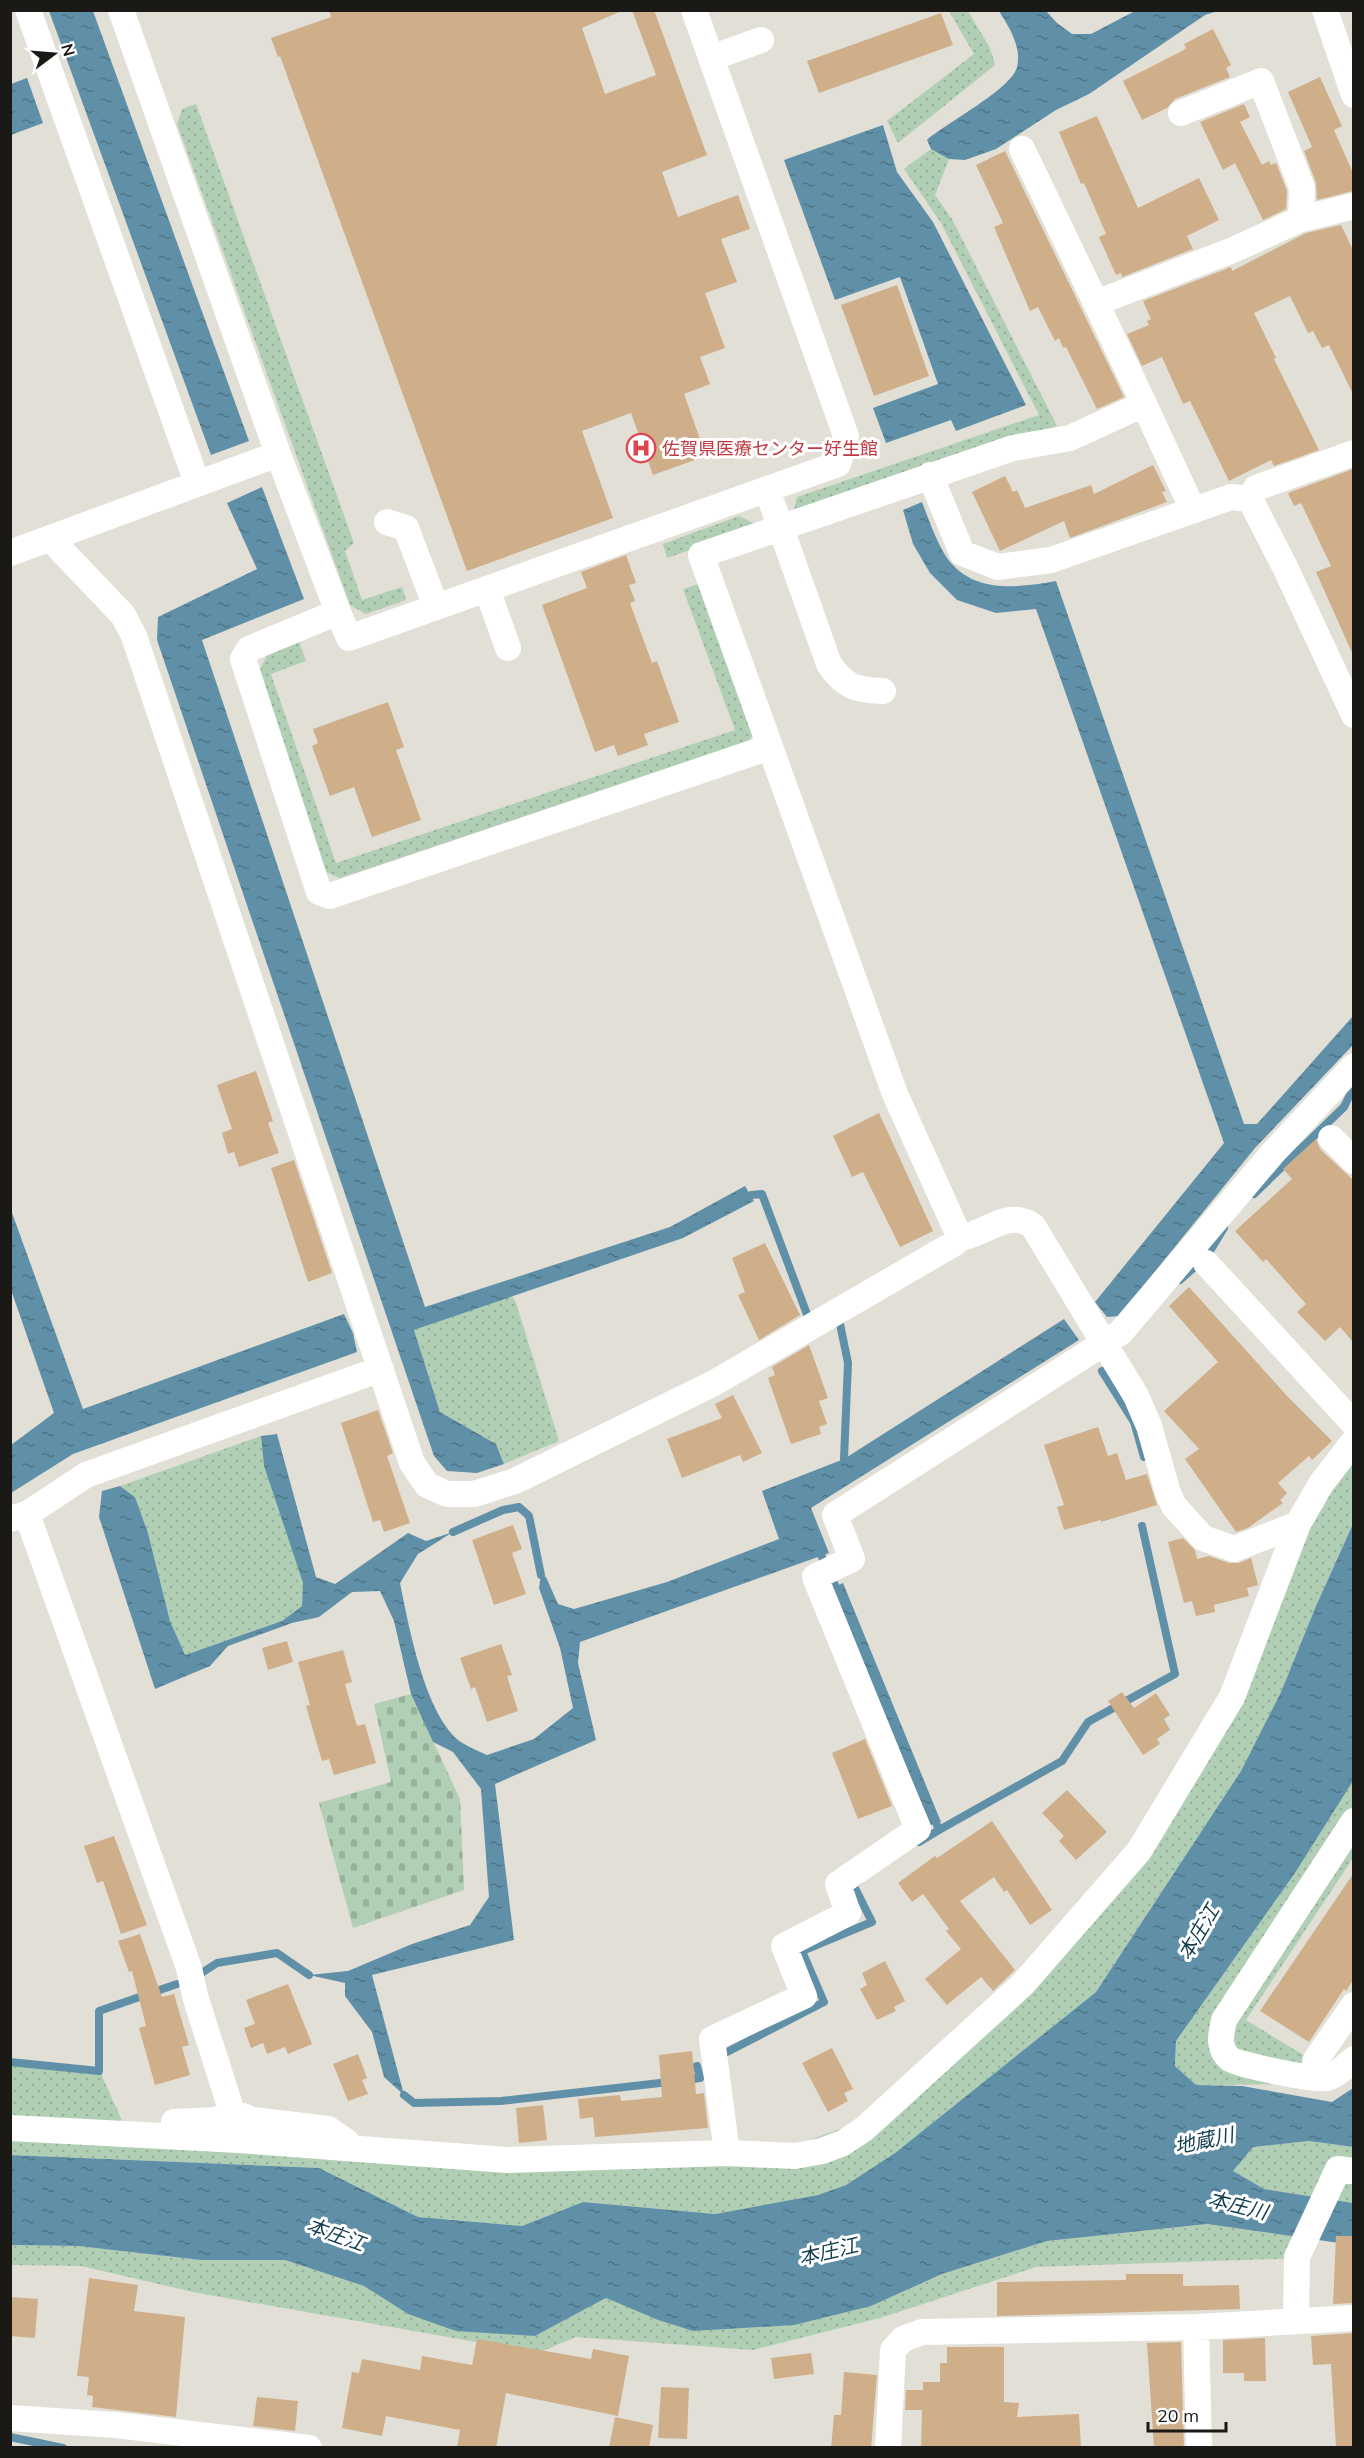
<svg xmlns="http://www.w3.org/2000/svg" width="1364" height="2458" font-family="Mulish,'Noto Sans JP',sans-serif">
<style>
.grass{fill:url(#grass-dots)}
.cemetery{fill:url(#cemetery-stones)}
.water{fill:url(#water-ripples)}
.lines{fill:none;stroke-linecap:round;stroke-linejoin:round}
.stream{stroke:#6090a7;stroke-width:8}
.building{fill:#cfaf8a}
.minor{stroke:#fff;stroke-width:26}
.labels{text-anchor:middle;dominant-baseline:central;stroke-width:6;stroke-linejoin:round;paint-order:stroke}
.health-label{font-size:18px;fill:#be3a42;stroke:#fff;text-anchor:start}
.water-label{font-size:20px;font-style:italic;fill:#133e4f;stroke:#fff}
</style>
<defs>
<pattern id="grass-dots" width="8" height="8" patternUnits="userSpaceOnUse" patternTransform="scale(1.5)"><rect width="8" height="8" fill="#b1cfb4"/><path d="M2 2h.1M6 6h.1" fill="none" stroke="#98b19a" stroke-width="1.8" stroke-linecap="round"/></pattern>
<pattern id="cemetery-stones" width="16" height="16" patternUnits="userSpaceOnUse" patternTransform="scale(1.5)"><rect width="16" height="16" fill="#b1cfb4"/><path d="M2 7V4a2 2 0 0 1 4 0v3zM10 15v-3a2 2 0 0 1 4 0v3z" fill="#98b19a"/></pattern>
<pattern id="water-ripples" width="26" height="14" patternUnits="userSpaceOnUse" patternTransform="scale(1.5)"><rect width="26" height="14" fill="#6090a7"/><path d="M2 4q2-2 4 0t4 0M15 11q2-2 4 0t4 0" fill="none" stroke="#4e7587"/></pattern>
</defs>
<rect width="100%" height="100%" fill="#e2dfd7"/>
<path class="grass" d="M949 11H968L990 48 995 65 898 143 887 121 974 54Z
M196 104 354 543 345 551 362 600 402 587 406 600 366 614 350 605 177 124 182 109Z
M931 149 949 159 935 195 952 219 1057 426 793 514 797 497 1039 415 941 223 904 169Z
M739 516 759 526 667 558 663 544Z
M699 584 754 732 749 742 340 878 323 871 257 676 267 655 299 642 306 661 271 674 336 863 735 730 683 589Z
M512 1296 516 1303 559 1441 504 1464 496 1444 440 1412 414 1330Z
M1353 1432V1524L1316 1606 1281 1692 1241 1771 1096 1992 895 2153 846 2185 818 2195 715 2214 583 2202 522 2226 418 2217 319 2168 11 2155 10 2064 101 2074 124 2125 511 2149 792 2147 855 2123 1023 1974 1129 1855 1230 1690Z
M261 1436 264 1466 303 1583 302 1606 282 1621 184 1655 170 1621 148 1533 135 1497 120 1486Z
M1353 1781V1858L1246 2020 1323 2067 1314 2084 1195 2085 1175 2066 1176 2041 1295 1873Z
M1309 2141 1353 2147V2203L1264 2189 1232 2172 1253 2147Z
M1207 2224 1318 2240 1304 2258 1036 2267 880 2318 753 2350 576 2337 538 2353 193 2292 81 2266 11 2265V2245L78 2246 201 2260H285L364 2286 408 2314 535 2336 606 2298 658 2320 693 2331 722 2329 871 2306 942 2274 1047 2241Z"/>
<path class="cemetery" d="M411 1694 460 1799 464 1890 353 1928 319 1803 391 1782 374 1704Z"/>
<path class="water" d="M49 11H93L249 441 211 455Z
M999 11H1046L1057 23 1072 34H1091L1135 11H1218L1205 15 1089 94 1056 110 996 149 965 160 949 159 931 149 927 140C946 123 1012 89 1017 67 1022 47 1009 27 999 11Z
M27 78 43 123 11 135V84Z
M883 125 897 172 933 222 1026 405 956 431 951 420 886 443 873 408 938 384 900 277 835 300 784 160Z
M262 487 304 599 202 640 425 1307 670 1227 745 1186 754 1201 683 1238 414 1330 440 1412 496 1444 504 1464 477 1473 447 1471 434 1456 157 640 158 617 257 569 227 503Z
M922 502C929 520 939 550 952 564 979 594 1021 587 1056 581L1244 1124H1257L1353 1016V1045L1255 1148 1119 1316 1107 1317 1095 1302 1224 1143 1036 609 996 613 957 600 930 573 913 544 903 510Z
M11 1210 83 1409 344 1314 353 1333 357 1352 73 1454 11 1493V1445L54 1413 11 1290Z
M1064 1319 1079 1340 811 1508 829 1553 580 1642 578 1663 596 1740 495 1784 514 1940 372 1975 404 2095 384 2077 372 2032 345 1996V1983L309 1975 348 1971 412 1944 470 1925 489 1897 481 1789 453 1752 433 1742 411 1694 394 1621 380 1591 352 1592 319 1617 292 1623 228 1646 210 1666 155 1689 99 1517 102 1491 120 1486 135 1497 148 1533 170 1621 185 1655 282 1621 302 1606 303 1583 264 1466 261 1436 277 1434 316 1577 335 1584 408 1533 426 1541 453 1532 418 1554 400 1583C409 1627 424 1710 458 1740 466 1746 478 1751 487 1755L534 1739 573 1708 560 1648 539 1588 541 1575 546 1577 558 1604 574 1609 667 1582 779 1539 762 1491 844 1459Z
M1353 1524V1781L1295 1873 1176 2041 1175 2066 1196 2085 1242 2086 1332 2102 1353 2088V2147L1309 2141 1253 2147 1233 2171 1264 2189 1353 2203V2245L1207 2224 1047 2241 942 2274 871 2306 794 2325 693 2331 658 2320 606 2298 535 2336 456 2331 408 2314 364 2286 285 2260H201L78 2246 11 2245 10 2155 319 2168 418 2217 522 2226 583 2202 715 2214 818 2195 846 2185 895 2153 1096 1992 1241 1771 1281 1692 1316 1606Z
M843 1583 941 1822 931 1825 830 1589Z"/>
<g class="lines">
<path class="stream" d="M1254 1194 1344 1107 1354 1086
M743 1199 751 1195 762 1194 808 1317
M1180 1280 1207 1256 1224 1228
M840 1324 848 1363 844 1459
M1102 1371 1134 1422 1144 1457
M453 1532 503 1510 519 1507 529 1516 541 1575
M821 1555 839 1594
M939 1830 1062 1761 1088 1722 1175 1674 1142 1526
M919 1842 939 1830 933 1815
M200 1974 217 1963 277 1953 309 1975
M727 2052 824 2002 802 1951 872 1922 853 1884 859 1881
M10 2062 99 2071V2011L177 1984
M687 2080 700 2078 697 2066
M404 2095 414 2103 501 2101 669 2082
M10 2437 63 2448"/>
</g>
<path class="building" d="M329 10H624L582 28 605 94 656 75 632 10H654L707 155 662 172 678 217 738 195 750 229 721 239 737 282 705 293 725 348 700 357 710 384 684 394 706 456 653 475 631 413 582 431 613 518 467 571 280 56 278 57 271 38 331 17Z
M941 13 953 45 819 93 807 61Z
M1213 29 1231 65 1226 68 1230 77 1175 99 1167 108 1142 120 1123 81 1182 51 1186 48 1184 44Z
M1320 77 1342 126 1334 130 1353 173V191L1317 200 1316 183 1304 151 1312 147 1288 92Z
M1244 104 1250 117 1240 122 1262 165 1269 161 1271 165 1276 163 1287 191 1286 209 1263 220 1235 163 1223 170 1200 122Z
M1097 116 1138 208 1199 178 1219 220 1187 236 1193 249 1122 277 1121 273 1116 275 1099 237 1106 234 1084 183 1081 184 1059 132Z
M1005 151 1124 397 1097 409 1066 347 1063 348 1059 338 1055 341 1038 307 1030 311 994 227 1003 223 976 165Z
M1341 225 1353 250V394L1329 345 1322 348 1313 331 1308 333 1290 296 1254 313 1276 358 1274 359 1319 450 1274 466 1271 460 1229 481 1190 401 1183 404 1162 357 1142 366 1127 334 1149 325 1147 321 1151 319 1143 301 1231 267 1232 271 1306 233Z
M897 285 929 376 874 396 841 305Z
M1153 465 1166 491 1162 492 1167 502 1070 538 1064 521 1000 551 972 492 1005 476 1013 492 1017 490 1025 508 1091 485 1094 494Z
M1353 469V655L1316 572 1331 566 1301 503 1294 506 1288 493Z
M626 555 636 583 629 585 635 601 630 603 652 663 657 661 679 722 644 734 648 745 618 756 614 745 595 752 542 605 587 588 581 572Z
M388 702 404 747 396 750 421 820 372 837 354 787 330 796 312 746 318 743 313 729Z
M256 1071 273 1121 268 1123 279 1153 239 1167 234 1152 228 1154 222 1133 232 1129 217 1085Z
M879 1113 933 1231 900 1247 863 1172 852 1177 833 1136Z
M1316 1139 1320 1149 1353 1180V1342L1340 1327 1325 1341 1297 1312 1306 1304 1266 1259 1263 1262 1235 1231 1292 1179 1283 1169Z
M294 1160 332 1273 308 1282 271 1168Z
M765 1243 800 1315 759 1340 738 1295 745 1292 732 1258Z
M1189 1287 1287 1396 1332 1441 1312 1460 1309 1456 1278 1483 1287 1493 1280 1500 1283 1503 1248 1528 1236 1532 1185 1459 1199 1449 1164 1411 1218 1362 1169 1306Z
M809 1345 828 1398 819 1401 827 1424 819 1427 821 1434 791 1444 768 1378 775 1375 772 1367Z
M733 1395 762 1453 743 1462 740 1455 682 1478 667 1439 722 1418 715 1404Z
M378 1410 393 1453 387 1456 410 1523 384 1532 380 1520 373 1522 341 1423Z
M1098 1427 1108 1456 1117 1453 1126 1480 1147 1474 1157 1505 1101 1522V1520L1064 1530 1057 1507 1064 1505 1044 1445Z
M513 1525 522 1549 512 1553 526 1594 494 1605 472 1540Z
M1183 1538 1195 1550 1197 1559 1209 1556 1229 1563H1239L1251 1558 1258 1585 1247 1588 1249 1596 1214 1605 1215 1612 1196 1616 1192 1601 1184 1603 1168 1542Z
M287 1641 293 1662 268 1670 262 1648Z
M501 1644 512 1675 507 1676 518 1711 487 1722 475 1687 471 1689 460 1658Z
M343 1650 352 1682 345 1684 357 1726 365 1724 376 1763 334 1775 329 1759 322 1761 306 1706 310 1705 298 1662Z
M1122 1692 1134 1708 1156 1693 1170 1715 1164 1719 1170 1730 1157 1739 1160 1744 1143 1755 1108 1701Z
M865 1739 892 1806 858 1819 832 1753Z
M1067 1790 1107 1832 1076 1860 1059 1841 1064 1836 1042 1813Z
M992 1821 1052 1910 1030 1925 1007 1890 1004 1892 994 1877 960 1901 1015 1970 993 1991 981 1977 947 2005 925 1979 961 1949 946 1931 949 1929 923 1894 912 1902 898 1883 935 1856 937 1858Z
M114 1836 147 1925 121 1934 103 1881 97 1883 84 1846Z
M1353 1874V1980L1346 1991 1344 1989 1309 2042 1260 2011Z
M140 1934 162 1997 174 1994 189 2045 182 2047 190 2075 155 2085 139 2028 146 2026 132 1971 129 1972 118 1941Z
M885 1961 905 2001 894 2007 896 2011 877 2020 860 1989 867 1985 862 1973Z
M288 1984 312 2044 288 2054 285 2047 267 2054 263 2043 251 2048 244 2028 255 2024 246 2000Z
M832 2048 853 2089 844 2093 848 2101 828 2112 802 2063Z
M692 2051 696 2094 704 2093 708 2128 595 2137 593 2117 580 2119 578 2099 620 2095 621 2101 662 2097 659 2055Z
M358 2054 367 2078 362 2080 368 2094 348 2101 333 2064Z
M543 2105 547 2140 519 2143 516 2108Z
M1336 2236H1353V2303L1333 2304Z
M1126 2274H1183V2286L1239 2285 1240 2309 997 2316V2282L1126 2280Z
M89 2278 138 2285 134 2311 185 2317 176 2417 92 2407 93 2396 87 2395 89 2377 77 2376Z
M10 2297 38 2299 35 2338 10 2336Z
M1353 2333V2448H1336L1331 2364 1313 2365 1311 2336Z
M1265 2338 1266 2381H1244V2373H1223V2340Z
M477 2339 591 2359 593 2349 629 2356 618 2416 506 2393 496 2448H457L460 2430 386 2416 382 2436 342 2428 352 2372 359 2373 362 2359 420 2370 422 2356 472 2365Z
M1181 2342 1184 2448H1154L1147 2343Z
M947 2347H1004V2402L1019 2403 1017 2417 1079 2414 1081 2448H921L922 2410H905L906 2390H923V2382H940V2363H947Z
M811 2353 814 2374 774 2379 771 2358Z
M844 2372 877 2375 871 2448H831L834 2415H841Z
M661 2387 689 2388 687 2439 658 2438Z
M257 2397 298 2401 295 2431 253 2426Z
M615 2417 653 2425 649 2448H609Z"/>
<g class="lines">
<path class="minor" d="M28 10 197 483
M121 10 278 454 338 612 249 649 243 659 319 892 330 896 770 747
M1325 10 1354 95
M711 58 761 40
M1181 113 1261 81 1302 188 1301 219
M1022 149 1096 303
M1144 404 1193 510
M930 475 962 553 998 567 1051 560 1231 497 1250 499 1285 567 1354 715
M767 489 829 664C845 687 855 690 883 691
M1250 499 1256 488 1354 453
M387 522 406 528 436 607
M55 537 60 549 123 615 134 636 412 1463 427 1485 447 1494H474L515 1481 714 1383 955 1243 960 1238C987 1234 1007 1208 1033 1226L1136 1396 1149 1426 1168 1493 1174 1506 1203 1538 1234 1549 1298 1524
M10 553 278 454
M487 589 508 648
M338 612 349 638 838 464 846 436 694 10
M1331 1138 1354 1161
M960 1238 895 1094 701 555 1013 448 1070 438 1144 404 1096 303 1233 250 1301 219 1354 206
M1206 1263 1354 1424
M27 1514 189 1968 195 1996 232 2112
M10 1519 27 1514 86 1475 381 1369
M1354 1821 1224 2020C1221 2034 1217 2048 1230 2059 1239 2065 1316 2081 1327 2078 1337 2075 1346 2066 1354 2059
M1315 2061 1354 2005
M232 2112 253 2120 328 2129 348 2143
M174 2122 217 2120 232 2112
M10 2128 239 2140 507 2160 727 2153 795 2156 822 2151 843 2143 864 2129 1023 1984 1139 1851 1232 1697 1298 1524 1321 1484 1354 1441
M727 2153 712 2039 804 1996 784 1946 848 1913 838 1884 918 1829 815 1577 852 1559 835 1515 1121 1332 1272 1154 1354 1066
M1296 2321 1297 2257 1338 2169 1354 2171
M1196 2327 1199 2448
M10 2418 116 2425 309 2448
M888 2448 893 2350 903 2339 922 2332 1196 2327 1354 2318"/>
</g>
<defs>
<g id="hospital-ring" transform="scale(1.5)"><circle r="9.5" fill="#fff" stroke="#e0444e" stroke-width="1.5"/><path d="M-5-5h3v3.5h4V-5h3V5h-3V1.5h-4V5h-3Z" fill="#e0444e"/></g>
</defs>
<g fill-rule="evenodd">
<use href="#hospital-ring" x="641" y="448"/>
</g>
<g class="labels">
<g class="health-label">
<text x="662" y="448">佐賀県医療センター好生館</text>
</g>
<g class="water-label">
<text transform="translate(1198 1932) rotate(-59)">本庄江</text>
<text transform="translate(1204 2140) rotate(-12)">地蔵川</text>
<text transform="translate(1238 2205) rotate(14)">本庄川</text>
<text transform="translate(336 2234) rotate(20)">本庄江</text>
<text transform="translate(828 2251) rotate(-13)">本庄江</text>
</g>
</g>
<rect width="1364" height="2458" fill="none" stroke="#1a1916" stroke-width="24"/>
<g transform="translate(54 54) rotate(74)" stroke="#ffffff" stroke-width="4.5" paint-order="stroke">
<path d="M0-4.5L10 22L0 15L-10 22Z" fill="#1a1916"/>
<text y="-9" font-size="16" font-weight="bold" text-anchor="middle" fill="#1a1916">N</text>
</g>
<path d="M1148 2422v9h78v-9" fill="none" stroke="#1a1916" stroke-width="3"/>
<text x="1157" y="2422" font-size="18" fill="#1a1916" stroke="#ffffff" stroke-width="4.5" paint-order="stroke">20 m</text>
</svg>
